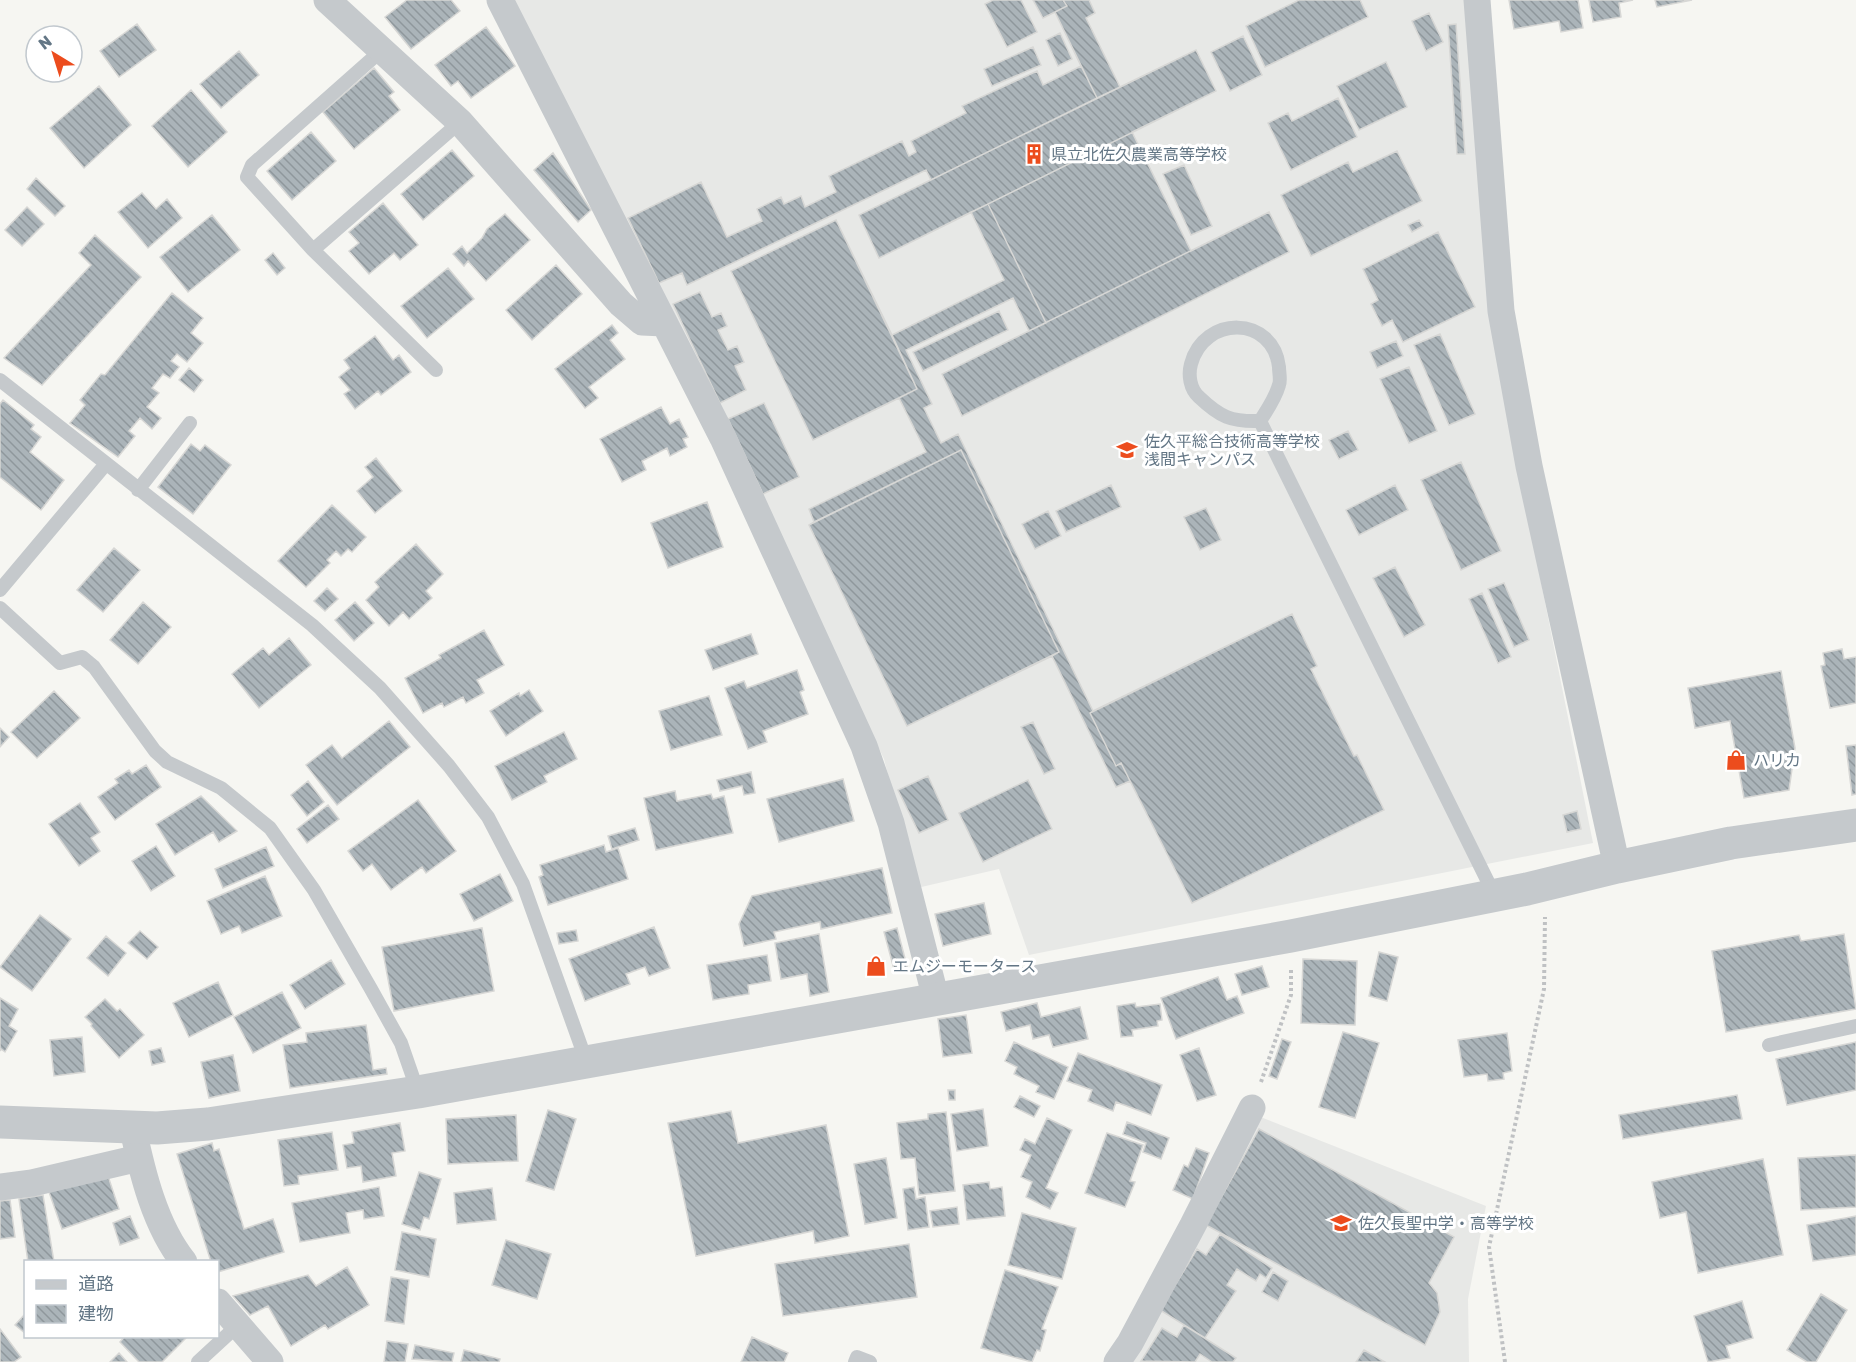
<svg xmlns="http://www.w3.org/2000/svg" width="1856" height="1362" font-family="Rubik,'Noto Sans JP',sans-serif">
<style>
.built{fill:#e7e8e6}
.building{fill:url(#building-back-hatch);stroke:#d7d7d5;stroke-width:1.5}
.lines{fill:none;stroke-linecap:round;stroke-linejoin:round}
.path{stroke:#bfc1c3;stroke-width:4;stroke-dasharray:3 3;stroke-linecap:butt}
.service{stroke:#c5c9cc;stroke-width:14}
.minor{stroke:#c5c9cc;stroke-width:27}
.tertiary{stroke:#c5c9cc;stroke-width:33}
.labels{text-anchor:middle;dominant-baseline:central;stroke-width:6;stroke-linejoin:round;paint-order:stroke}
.poi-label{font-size:16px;fill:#637685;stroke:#fff;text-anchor:start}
</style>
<defs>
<pattern id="building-back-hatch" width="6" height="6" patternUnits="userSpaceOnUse" patternTransform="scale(1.5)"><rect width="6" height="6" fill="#abb4b9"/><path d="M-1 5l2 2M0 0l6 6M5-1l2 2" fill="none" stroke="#8f979c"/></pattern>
</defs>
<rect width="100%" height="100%" fill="#f6f6f2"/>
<path class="built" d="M509 0H1468L1535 552 1593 843 1029 955 999 869 917 888 884 759 690 347Z
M1258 1116 1486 1206 1468 1299 1469 1362H1126Z"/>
<path class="building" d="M407 0H451L460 11 411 49 385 17Z
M993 0H1021L1037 32 1007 47 985 4Z
M1033 0H1063L1067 6 1043 18Z
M1033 0H1089L1095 13 1086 18 1120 87 1196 50 1216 91 1132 132 1191 251 1269 212 1289 252 962 416 942 374 1029 331 1013 298 906 350 932 404 924 408 941 443 958 434 1093 711 1292 614 1317 666 1311 669 1354 756 1357 755 1384 810 1192 903 1130 781 1116 787 1052 656 907 726 809 525 814 522 809 509 926 452 899 398 813 440 731 271 836 220 892 335 1004 280 971 212 879 258 859 215 931 180 926 170 687 285 682 273 659 283 628 218 701 182 727 237 762 221 757 209 781 197 784 204 801 196 805 207 836 192 829 176 902 141 909 156 916 152 911 141 966 113 962 106 1037 71 1043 85 1081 66 1055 12 1043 18Z
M1063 0H1089L1095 13 1086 18 1120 87 1097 98 1055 12 1067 6Z
M1299 0H1360L1368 17 1265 67 1246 26Z
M1509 0H1578L1583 28 1561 32 1559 21 1514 29Z
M1589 0H1633L1619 3 1621 17 1593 22Z
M1655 0H1692L1657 7Z
M1429 13 1443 42 1426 51 1412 21Z
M137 24 156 50 119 77 100 51Z
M1456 24 1465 154H1457L1448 25Z
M486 27 515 66 471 98 458 81 451 86 435 65Z
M1060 33 1072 59 1058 66 1046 40Z
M1243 36 1262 75 1230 91 1211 52Z
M1033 47 1041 65 992 86 984 69Z
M1196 50 1216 91 879 258 859 215Z
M239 51 259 75 221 108 200 84Z
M1386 62 1407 107 1359 130 1337 86Z
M1081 66 1097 98 931 180 926 170 687 285 682 273 659 283 628 218 701 182 727 237 762 221 757 209 781 197 784 204 801 196 805 207 836 192 829 176 902 141 909 156 916 152 911 141 966 113 962 106 1037 71 1043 85Z
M374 68 394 92 389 96 400 110 354 149 323 112Z
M99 86 131 125 84 168 50 128Z
M191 90 227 132 188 167 152 126Z
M1338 98 1357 137 1291 170 1268 123 1288 113 1292 121Z
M311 132 336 161 292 200 267 171Z
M452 150 474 176 423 220 401 194Z
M1397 151 1422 201 1311 256 1281 195 1348 162 1353 172Z
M553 153 591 210 578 222 534 170Z
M1184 165 1212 226 1191 235 1163 174Z
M36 178 65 206 55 216 27 189Z
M142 193 156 209 167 199 182 218 148 248 118 212Z
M383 203 418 245 400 260 394 253 369 274 349 251 359 243 349 232Z
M988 204 1046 323 1029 331 1013 298 906 350 932 404 924 408 941 443 958 434 1093 711 1090 713 1116 766 1121 763 1130 781 1116 787 1052 656 1059 652 961 450 814 522 809 509 926 452 899 398 917 389 892 335 1004 280 971 212Z
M27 207 44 224 22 246 5 230Z
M1269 212 1289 252 962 416 942 374Z
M505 214 530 240 486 281 468 261 464 266 453 254 462 246 467 253 482 238 487 229Z
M212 215 240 250 188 292 160 257Z
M836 220 917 389 813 440 731 271Z
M1419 220 1423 226 1412 232 1408 225Z
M1438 232 1475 307 1403 342 1392 320 1382 326 1371 304 1378 300 1363 269Z
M95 235 141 277 42 385 4 358 91 265 79 253Z
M273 253 285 268 277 275 265 260Z
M556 265 582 294 532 340 506 310Z
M448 268 474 299 427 338 401 306Z
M700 292 712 317 721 313 727 326 718 330 728 350 737 346 744 362 735 366 746 390 720 403 673 304Z
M172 293 203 318 191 333 203 343 187 362 177 354 171 361 179 367 170 378 163 374 152 388 159 393 147 407 161 418 152 429 140 418 129 431 135 436 118 457 70 423 85 405 80 400 101 374 105 375Z
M999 311 1008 330 923 371 913 352Z
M612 325 618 333 610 340 625 359 589 387 598 398 585 408 555 369Z
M1440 334 1475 414 1449 425 1414 345Z
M375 336 393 360 399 355 411 372 381 395 378 391 355 409 344 394 350 390 339 377 350 368 344 360Z
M1396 341 1403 356 1377 368 1370 352Z
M1409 367 1437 431 1409 443 1380 379Z
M189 368 203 380 194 392 179 380Z
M3 400 34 425 31 429 41 437 30 452 64 480 41 510 0 477V404Z
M764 403 799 477 763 494 728 419Z
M661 407 670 424 679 419 688 437 683 439 687 447 670 456 667 448 642 461 646 470 622 482 600 439Z
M1348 431 1358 450 1339 459 1329 440Z
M191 444 200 451 205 445 231 465 193 514 158 487Z
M961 450 1059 652 907 726 809 525Z
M376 458 402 491 375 513 357 491 373 477 365 467Z
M1461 462 1501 551 1461 570 1421 480Z
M1111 485 1121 507 1066 532 1056 511Z
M1395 485 1408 510 1359 535 1346 510Z
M707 502 723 547 668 568 651 523Z
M332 505 366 537 352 552 348 549 341 556 336 551 327 560 330 563 306 587 278 561Z
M1206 508 1221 540 1200 550 1184 517Z
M1048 511 1061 536 1035 549 1022 524Z
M416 544 443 574 426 591 432 598 409 619 403 612 389 626 366 600 379 587 375 582Z
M114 548 140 570 103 612 77 590Z
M1395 567 1425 625 1404 637 1373 578Z
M1504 583 1529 640 1514 647 1488 589Z
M327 588 338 599 325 611 314 601Z
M1482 593 1511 657 1498 663 1469 599Z
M143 602 171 627 138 664 110 640Z
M355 602 374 623 354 641 335 620Z
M1292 614 1317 666 1311 669 1354 756 1357 755 1384 810 1192 903 1121 763 1116 766 1090 713Z
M484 630 504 665 477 680 484 693 466 703 463 697 444 707 442 703 423 713 405 678 441 658 439 655Z
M751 634 758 654 713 670 705 650Z
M289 638 311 665 259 708 232 674 263 648 269 655Z
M1842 649 1844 659 1856 657V703L1830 708 1821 666 1825 665 1823 653Z
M797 670 804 690 800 692 808 714 763 731 767 742 748 749 725 688 744 681 747 688Z
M1781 671 1795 748 1789 790 1744 798 1730 721 1695 728 1688 688Z
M529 690 543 711 506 736 490 711 519 693 520 696Z
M54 691 80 718 37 758 11 732Z
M709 696 722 735 671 750 659 711Z
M389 721 410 747 337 805 306 765 332 745 342 758Z
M1033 722 1055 769 1044 774 1021 727Z
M0 728 9 737 0 747Z
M564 732 577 759 544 776 547 782 512 800 495 766Z
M1856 745V794L1852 795 1846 746Z
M146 765 161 787 115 820 98 797 118 783 115 779 129 770 132 774Z
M751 772 755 793 744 795 742 786 720 791 717 780Z
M928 776 948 820 919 833 898 790Z
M843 779 854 821 779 842 767 799Z
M1028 780 1052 829 983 862 959 813Z
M308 781 324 802 307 816 291 795Z
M675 791 677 801 711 794 713 799 724 796 733 833 656 850 644 798Z
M201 796 237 831 219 842 213 832 175 855 156 824Z
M418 800 456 851 426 873 422 867 391 890 372 864 363 871 348 851Z
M80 803 100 832 91 838 100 851 79 866 49 824Z
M328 805 339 819 307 843 297 829Z
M1577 811 1581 829 1567 832 1563 815Z
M635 828 639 840 612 849 608 836Z
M604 845 606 852 618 848 628 879 548 905 539 877 543 875 540 865Z
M156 846 175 876 151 891 132 861Z
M266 847 274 866 223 888 215 869Z
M882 868 892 913 821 929 820 922 774 932 776 939 744 946 739 924 752 896Z
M500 874 513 901 474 921 460 894Z
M265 876 282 916 242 933 239 926 221 934 207 901Z
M984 903 991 934 943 946 935 914Z
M40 915 71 939 32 991 0 967Z
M654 927 670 968 649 976 645 967 626 974 630 984 585 1001 569 959Z
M482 928 494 991 394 1011 382 947Z
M897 928 908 970 895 973 884 932Z
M576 930 578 941 559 944 557 933Z
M140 931 158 947 147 959 128 943Z
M819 934 829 992 810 996 807 974 781 979 775 943Z
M1844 934 1856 1009 1726 1032 1712 951 1799 935 1801 941Z
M106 936 126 953 108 976 87 958Z
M1379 952 1398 957 1387 1001 1369 996Z
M767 955 771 981 748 985 749 994 713 1000 707 965Z
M1303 959 1357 961 1355 1025 1301 1023Z
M331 960 345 984 305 1009 290 985Z
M1262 966 1269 987 1242 995 1235 974Z
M1218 977 1227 1000 1237 996 1244 1013 1176 1039 1161 998Z
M218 982 233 1015 189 1037 173 1003Z
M282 992 301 1028 253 1053 234 1017Z
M0 998 18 1009 9 1026 17 1031 5 1052 1 1049 0 1051Z
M105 999 117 1011 120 1009 144 1035 119 1058 91 1026 92 1024 85 1017Z
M1037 1003 1041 1017 1080 1007 1088 1039 1053 1047 1049 1035 1033 1039 1030 1025 1006 1031 1001 1012Z
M1135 1003 1136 1007 1160 1004 1162 1020 1157 1021 1158 1026 1132 1030 1133 1036 1121 1037 1117 1006Z
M966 1015 972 1053 943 1057 938 1019Z
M366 1025 373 1070 386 1068 387 1074 290 1088 283 1045 307 1042 306 1033Z
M1343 1032 1379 1043 1355 1118 1319 1107Z
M1507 1033 1512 1071 1503 1073 1504 1079 1488 1081 1487 1074 1464 1077 1458 1040Z
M82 1037 85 1072 54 1076 50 1040Z
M1282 1039 1291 1042 1277 1079 1269 1076Z
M1014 1042 1068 1067 1054 1099 1036 1092 1039 1086 1014 1074 1017 1067 1005 1061Z
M1856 1042V1090L1787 1105 1776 1059Z
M161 1048 165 1062 152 1065 149 1051Z
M1199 1048 1216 1095 1197 1101 1180 1055Z
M1078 1053 1162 1085 1151 1115 1116 1102 1113 1111 1088 1101 1092 1090 1067 1081Z
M233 1055 240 1091 209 1098 201 1062Z
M948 1090H955V1100H949Z
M1737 1095 1742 1119 1623 1139 1619 1115Z
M1020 1096 1040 1106 1034 1117 1014 1107Z
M983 1109 988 1146 957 1151 951 1114Z
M548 1110 576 1119 554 1190 526 1181Z
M731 1111 738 1143 826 1125 849 1236 815 1243 813 1231 696 1256 668 1123Z
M946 1112 955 1191 919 1195 915 1158 901 1159 897 1123 928 1119V1114Z
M516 1115 518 1161 448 1164 446 1119Z
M1047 1118 1072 1130 1046 1188 1058 1193 1050 1209 1026 1197 1032 1182 1021 1177 1031 1155 1020 1150 1025 1139 1035 1144Z
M1127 1122 1169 1138 1161 1159 1143 1152 1146 1143 1123 1134Z
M400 1123 405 1151 392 1153 396 1176 363 1182 361 1166 347 1168 343 1145 354 1143 352 1132Z
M1259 1129 1454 1237 1429 1283 1437 1293 1440 1312 1425 1345 1206 1225Z
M332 1132 338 1170 298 1176 299 1184 284 1186 278 1140Z
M1107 1133 1143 1145 1130 1181 1135 1182 1125 1207 1085 1193Z
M212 1143 214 1151 219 1149 244 1229 273 1219 284 1252 218 1272V1262H211L177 1154Z
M1196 1148 1209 1153 1193 1199 1173 1190 1184 1165 1188 1167Z
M1856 1155V1207L1801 1210 1798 1158Z
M886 1158 897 1218 865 1224 854 1164Z
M1763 1159 1783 1255 1698 1273 1686 1212 1660 1218 1652 1182Z
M419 1172 441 1179 429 1219 424 1217 420 1230 402 1224Z
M107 1173 119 1209 62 1229 49 1192Z
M989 1182 990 1189 1002 1187 1005 1216 967 1220 963 1185Z
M379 1187 384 1216 364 1219 363 1210 346 1213 350 1233 300 1242 292 1203Z
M914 1187 916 1199 925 1197 929 1227 908 1230 903 1189Z
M492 1188 496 1220 457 1224 454 1193Z
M43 1195 54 1262H28L19 1199Z
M10 1200 15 1237 0 1239V1201Z
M957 1207 959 1224 933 1227 930 1211Z
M1022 1213 1076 1228 1062 1279 1008 1265Z
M130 1216 139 1238 120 1245 113 1223Z
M1856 1216V1255L1813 1261 1807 1225Z
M402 1232 436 1239 429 1277 395 1270Z
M1220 1234 1272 1268 1266 1278 1260 1274 1256 1281 1237 1269 1227 1285 1236 1291 1205 1338 1160 1310 1197 1249 1206 1255Z
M506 1240 551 1254 537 1299 492 1285Z
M909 1244 917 1297 783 1316 775 1264Z
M347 1267 369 1305 328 1329 325 1325 291 1346 268 1306 250 1315 233 1296 308 1275 316 1286Z
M1005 1270 1058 1287 1042 1329 1046 1330 1040 1351 1037 1350 1032 1362 981 1348Z
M1273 1272 1288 1281 1278 1301 1262 1292Z
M391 1277 409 1280 404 1324 385 1321Z
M1821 1294 1847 1310 1816 1362H1807L1787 1350Z
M1742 1301 1753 1338 1726 1346 1730 1358 1708 1362 1694 1316Z
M26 1313V1334L15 1325Z
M1184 1325 1236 1358 1233 1362H1212L1200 1354 1195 1362 1141 1361 1162 1328 1177 1337Z
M0 1329 21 1357 14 1362H0Z
M125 1336H188L162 1362H139L120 1342Z
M752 1337 788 1353 784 1362H741Z
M387 1341 408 1344 405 1362H384Z
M415 1345 454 1353 452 1362 412 1359Z
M464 1350 500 1359 499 1362H461Z
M1364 1350 1385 1362H1356Z
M119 1353 127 1362H110Z"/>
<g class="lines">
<path class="path" d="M1261 1082 1291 995V968
M1505 1362 1489 1247 1544 989 1545 917"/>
<path class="service" d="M382 50 252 165 247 177 313 250 460 122
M313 250 436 370
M0 380 312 625 380 688 449 766 488 817 523 884 587 1063
M1260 421C1267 410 1275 399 1279 385 1281 380 1279 373 1279 367 1273 315 1204 315 1191 364 1188 375 1190 389 1199 397 1220 417 1231 422 1260 421L1494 894
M138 490 190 423
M0 590 105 465
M0 608 60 663 82 657 94 667 155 751 167 762 221 788 270 828 314 890 371 989 401 1043 418 1092
M1769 1045 1856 1026
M198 1362 237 1326
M855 1362 857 1357 870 1362"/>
<path class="minor" d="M327 0 460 122 621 304 642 322 664 323
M500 0 723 438 864 746 891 823 936 999
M1477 0 1501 311 1529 466 1617 867
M133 1129C142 1172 155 1226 184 1262
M0 1187 32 1183 139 1158
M218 1302 270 1362
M1117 1362 1130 1343 1193 1225 1252 1108"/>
<path class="tertiary" d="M0 1122 157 1128 208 1124 418 1092 1291 936 1527 889 1617 867 1731 843 1856 825"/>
</g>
<defs>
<g id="building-bare" transform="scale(1.62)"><path d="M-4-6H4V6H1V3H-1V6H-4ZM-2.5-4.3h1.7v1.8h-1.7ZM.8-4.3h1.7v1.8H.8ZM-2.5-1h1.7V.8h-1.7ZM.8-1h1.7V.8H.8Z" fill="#ec4c1d" stroke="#fff" stroke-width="2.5" paint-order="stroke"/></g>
<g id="school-bare" transform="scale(1.62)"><path d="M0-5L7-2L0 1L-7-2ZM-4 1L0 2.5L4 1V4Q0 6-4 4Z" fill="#ec4c1d" stroke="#fff" stroke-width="2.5" paint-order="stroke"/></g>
<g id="shop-bare" transform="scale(1.62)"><path d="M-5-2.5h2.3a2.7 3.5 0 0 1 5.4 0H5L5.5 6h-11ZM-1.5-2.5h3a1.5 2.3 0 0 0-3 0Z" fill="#ec4c1d" stroke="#fff" stroke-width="2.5" paint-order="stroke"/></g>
</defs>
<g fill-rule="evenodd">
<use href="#building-bare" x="1034" y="154"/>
<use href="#school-bare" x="1127" y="450"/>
<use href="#shop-bare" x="1736" y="760"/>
<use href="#shop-bare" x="876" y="966"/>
<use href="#school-bare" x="1341" y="1223"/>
</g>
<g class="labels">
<g class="poi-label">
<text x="1051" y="154">県立北佐久農業高等学校</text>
<text x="1144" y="441">佐久平総合技術高等学校<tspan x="1144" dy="18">浅間キャンパス</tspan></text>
<text x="1753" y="760">ハリカ</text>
<text x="893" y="966">エムジーモータース</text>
<text x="1358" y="1223">佐久長聖中学・高等学校</text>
</g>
</g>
<rect x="24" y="1260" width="195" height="78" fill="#ffffff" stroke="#c1c8ce" stroke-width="1.5"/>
<rect x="36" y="1280" width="30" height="9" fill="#c5c9cc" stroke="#c1c8ce" stroke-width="1.5"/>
<text x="78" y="1290" font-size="18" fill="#637685">道路</text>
<rect x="36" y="1305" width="30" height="18" fill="url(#building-back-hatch)" stroke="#c1c8ce" stroke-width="1.5"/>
<text x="78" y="1320" font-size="18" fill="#637685">建物</text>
<g transform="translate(54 54) rotate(322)"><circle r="28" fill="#ffffff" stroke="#c1c8ce" stroke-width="1.5"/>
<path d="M0-4.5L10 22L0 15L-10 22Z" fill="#ec4c1d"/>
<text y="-9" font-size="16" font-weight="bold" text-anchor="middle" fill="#637685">N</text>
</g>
</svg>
